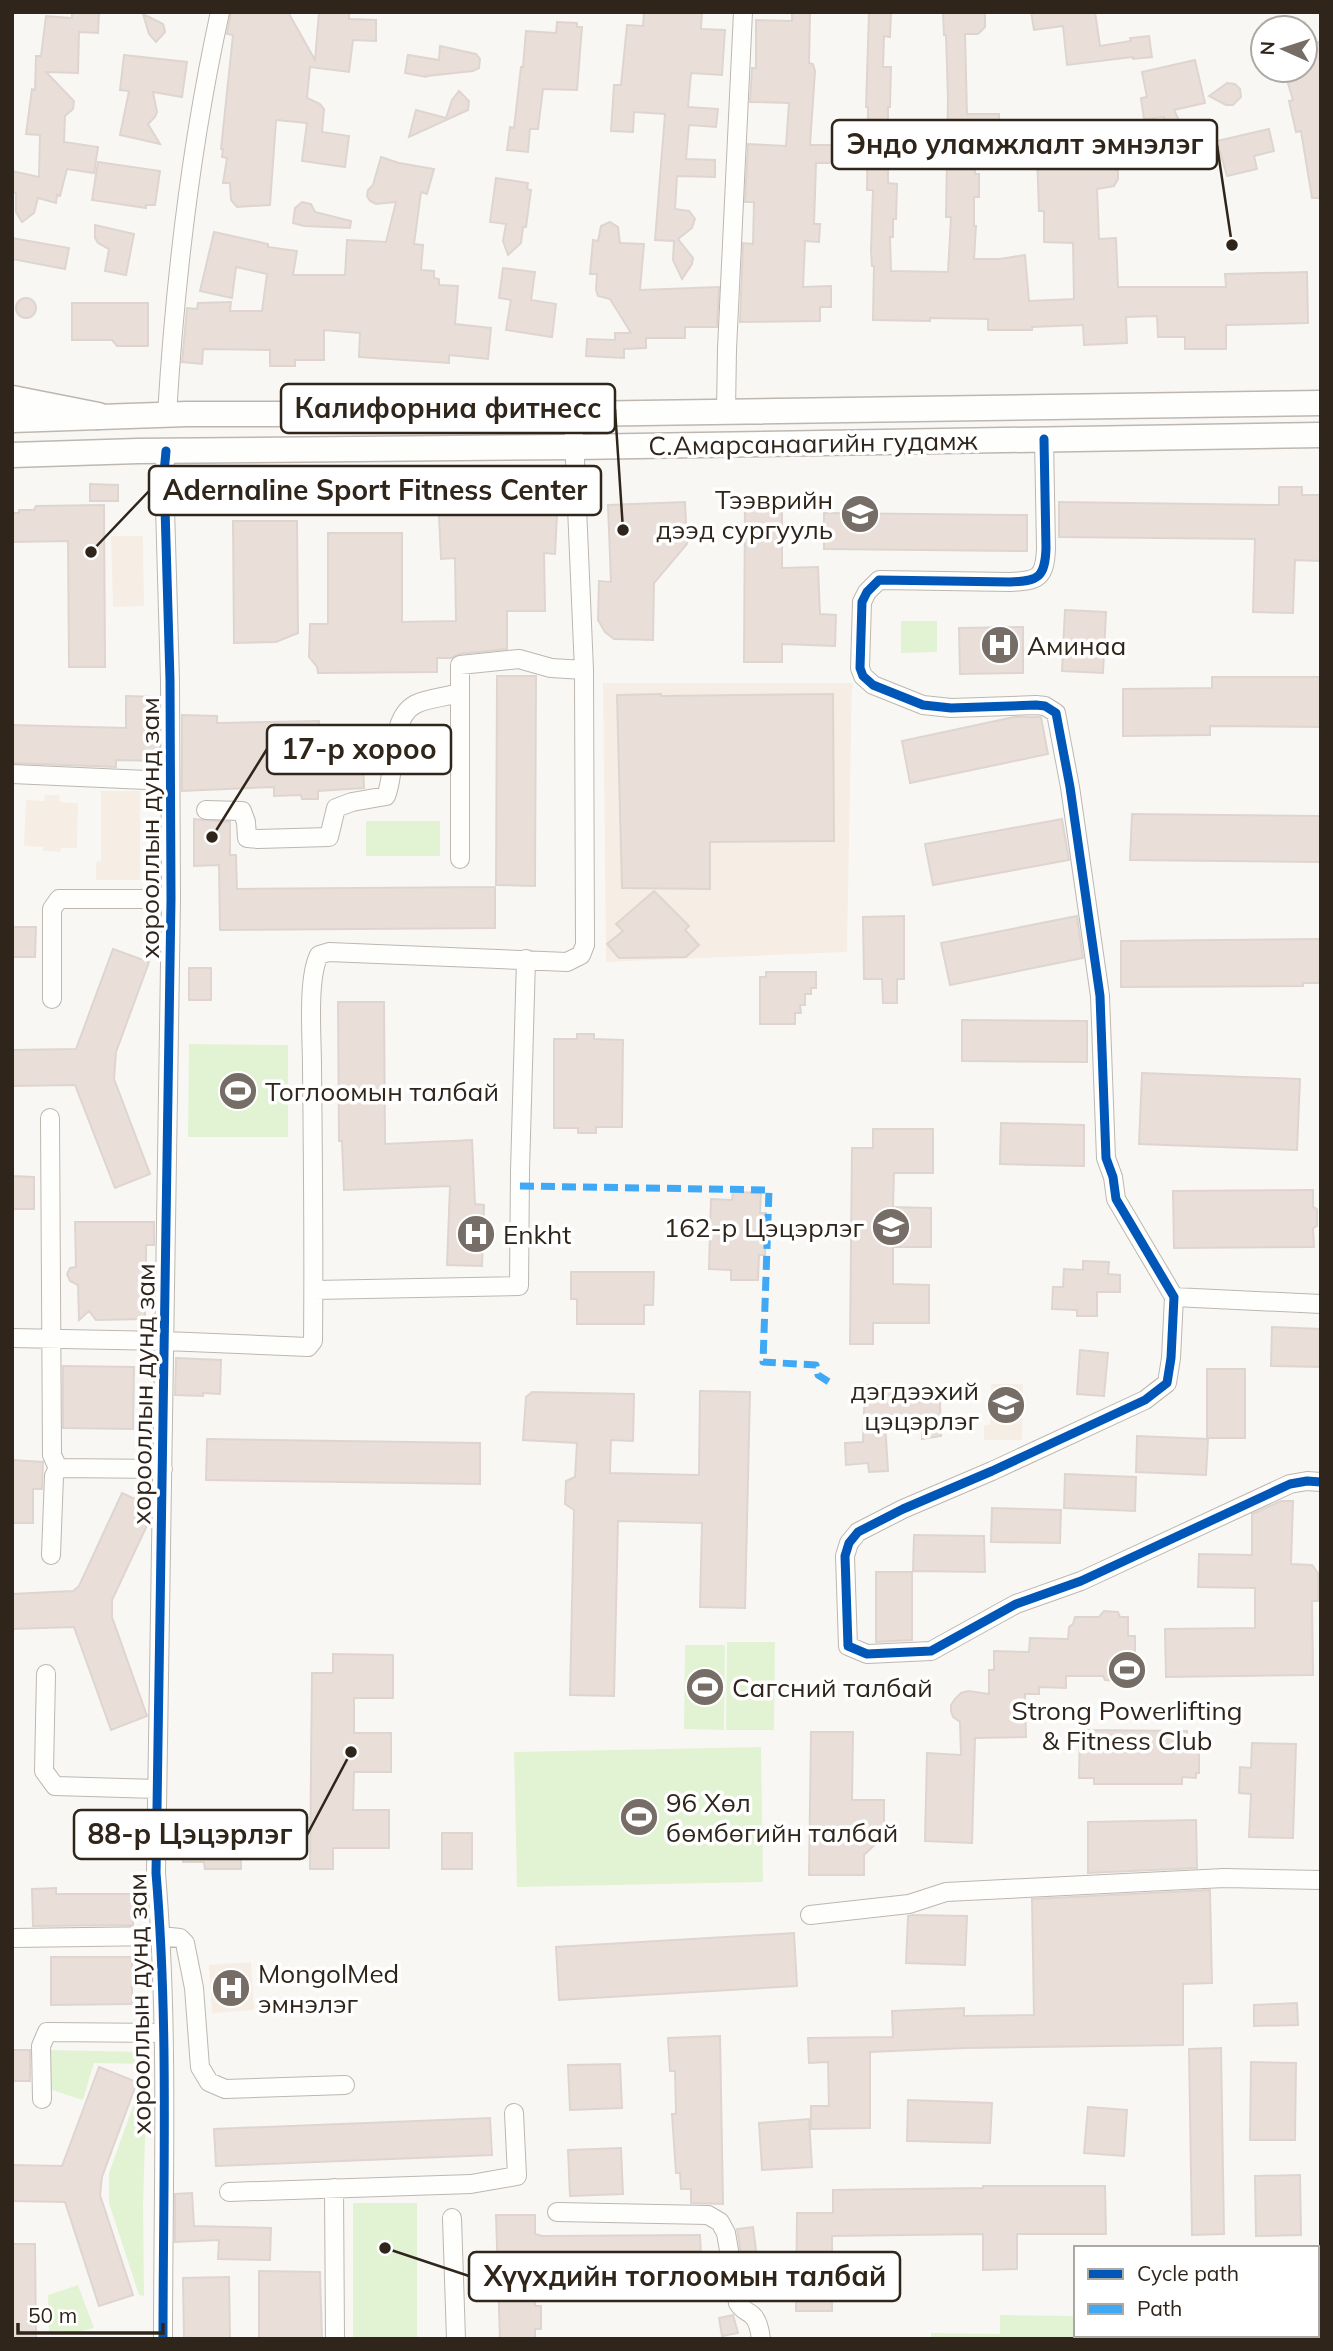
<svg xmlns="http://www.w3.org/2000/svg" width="1333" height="2351" font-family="Mulish,sans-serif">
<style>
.built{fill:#f6eee4}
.green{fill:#e2f3d4}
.building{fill:#e9dfd8;stroke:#ded5d0;stroke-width:2}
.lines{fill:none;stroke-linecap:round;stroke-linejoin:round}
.minor-casing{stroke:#bdb7b0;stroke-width:20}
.secondary-casing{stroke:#bdb7b0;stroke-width:27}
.primary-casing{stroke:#bdb7b0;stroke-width:29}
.minor{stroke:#fefefd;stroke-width:18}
.secondary{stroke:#fefefd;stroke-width:24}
.primary{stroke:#fefefd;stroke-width:26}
.quiet{stroke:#3fa9f5;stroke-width:7;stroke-dasharray:14 7;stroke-linecap:butt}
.cycleway-casing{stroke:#fff;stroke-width:13}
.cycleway{stroke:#0057b8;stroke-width:9}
.labels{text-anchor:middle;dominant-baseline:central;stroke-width:7;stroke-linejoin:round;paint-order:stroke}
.street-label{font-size:26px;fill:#2f251a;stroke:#fff}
.poi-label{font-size:26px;fill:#2f251a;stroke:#fff;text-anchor:start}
.leader{fill:none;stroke:#2f251a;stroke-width:2.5}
.callout-dot{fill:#2f251a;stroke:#fff;stroke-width:2.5}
.callout{fill:#fff;stroke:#2f251a;stroke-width:2.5}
.callout-label{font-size:28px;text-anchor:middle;font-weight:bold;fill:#2f251a}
</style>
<rect width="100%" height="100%" fill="#f9f7f4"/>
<path class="built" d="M111 536H143L144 606 113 607Z
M603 683H852L847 952 606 962Z
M101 791H140V880H96V862L101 861Z
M45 795H59L60 802 78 803 77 848H61L60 852 43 851V847L24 846 26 800 44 801Z
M991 1384H1023L1022 1440H984V1425H990Z
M251 1962 254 2010 212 2013 209 1965Z"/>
<path class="green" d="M901 621H937V652L901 653Z
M366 821H440V856H366Z
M189 1044 288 1045V1137H188Z
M727 1642H775L774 1730H726Z
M685 1645H725L724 1730 684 1729Z
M761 1747 763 1882 517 1887 514 1752Z
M49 2050 144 2052V2064L94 2063 83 2100 49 2089Z
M137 2095 146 2109 143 2203 144 2296 139 2295 109 2203V2173Z
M353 2203H417V2339H353Z
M78 2285 94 2328 65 2335 63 2331H49L48 2295Z
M1000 2315 1076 2316V2335H1145V2339H931V2333L1000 2334Z"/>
<path class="building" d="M72 12 99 13 98 33 79 32 78 73 46 72 74 101 73 109 65 116 64 142 98 147 94 173 67 169 60 196 57 195 56 203 38 198 34 213 22 222 16 212V193L12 192V171L39 177 40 135 26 134 32 89 35 90 36 56H41L46 16 72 18Z
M231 12H288L315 60 319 12H349V19L376 20V41L353 40 349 72 310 67 307 98 320 104 324 109 322 132 349 136 345 167 302 161 307 123 276 120 270 205 237 207 231 200 230 183H223L227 158 222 157 223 149H221L233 35 227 34Z
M644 12H702L701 29 725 30 722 75 691 73 688 107 718 109 716 127 689 125 686 159 715 160V177L677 176 675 209 689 211 695 219 692 228 678 239 693 258 692 264 682 279 673 260 674 241 655 240 665 114 634 112 633 132 611 131 614 85H621L627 25 643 26Z
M792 12H810L809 63 813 64 815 71 810 145H836V163H816L814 224H820L819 242 805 241 803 287 831 286V307H820V321L740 322 743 243 753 244 754 202H745L748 144 786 146 789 103 750 102 752 68H756V20L792 21Z
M869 12H891L890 37 884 36 883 67H891L890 107H888V183L897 184 896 219H893V237H890L891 271 948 272 951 217H946L948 98 946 35H944L943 12H985V27L978 34H965L967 114H999V138H974L975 174H979V197H974V226H976L974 259H1000L1025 255 1029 301 1074 299 1073 243 1044 242V211H1039L1036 128 1059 126 1060 156 1088 154 1089 165 1108 164 1118 171V179L1114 186 1097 189 1099 239 1116 238 1118 287H1226L1225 274 1307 272 1308 323 1226 325V349H1185V337H1158L1157 316 1126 317 1127 343 1084 345 1083 325 1032 327V330H988V319L930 318V321L873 320 874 266H872L871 251 873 190H867L868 107H866Z
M1031 12H1095L1100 46 1131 41 1130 38 1149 36 1152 57 1133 59V57L1067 65 1063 26 1034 30Z
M143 14 163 24 164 27 165 32 156 42 149 34Z
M557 22 577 23V27H582L577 90 543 89 538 129H530L528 152 507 150 510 127 514 128 521 67H523L526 31 556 33Z
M1321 41V198H1312L1301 131 1296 132 1289 101 1293 100 1284 70H1305V46Z
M440 46 476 54 480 59 479 68 473 71 427 76 426 77 405 73 408 55 439 60Z
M124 55 187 62 182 97 153 92 157 112 155 117 148 124 160 144 120 135 129 91 120 90Z
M1195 60 1205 103 1174 110 1185 132 1180 141 1170 142 1163 134 1164 117 1144 119 1141 98 1147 97 1142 72Z
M1227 83 1235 84 1240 89 1241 97 1233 105H1226L1209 96Z
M459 91 469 101 468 110 409 137 416 110 446 118 452 100Z
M1269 129 1274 151 1254 156 1257 169 1227 176 1217 141Z
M381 157 399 163 434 169 427 194 421 192 414 244 423 245 421 270 434 271V278L439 279V285L458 286 455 324 491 328 488 359 449 355V363L359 357 360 333 324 330V360H295V366H270V350L203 349 202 364 182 362 187 308 197 309 198 303 231 302 230 311H262L267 274 236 267 232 298 200 291 214 232 268 244V247L297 251 293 275H345L347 240 386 242 396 202 376 204 370 201 367 196 368 190 373 185Z
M98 162 160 171 155 205H146V208L92 200Z
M496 178 528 183 527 189 531 190 526 227H523L521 243 508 255 503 241 506 224 490 222Z
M302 202 311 204 315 212 351 221 350 228 304 226 293 223 295 208Z
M610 222 618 227 620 243 644 244 640 290 719 287 717 327H685V338H646V348L624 349V358L586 356 587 339 615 340V333H631L610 299 598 296 596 290 597 274H590L593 240 598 241 601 226Z
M95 225 134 234 126 275 105 271 109 249 98 243 95 238Z
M12 238 69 248 65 269 12 259Z
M503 268 535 272 531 300 556 304 552 337 506 330 511 300 499 298Z
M16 308a10 10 0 1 1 20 0a10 10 0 1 1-20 0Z
M72 303H148V346H117L112 340H72Z
M90 484 118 485V501H90Z
M1279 487H1302V495H1321V561L1295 560 1293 613 1253 612 1255 539 1059 537V502L1279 505Z
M685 502 687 544 654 583 653 640 614 639 605 632 598 620 599 581 611 582 608 505Z
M745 503H782V568L818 567 820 614 836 615 835 646 782 644V662H744Z
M104 505 105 667H69L68 541 12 542V513H19V510H34L36 506Z
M516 512 557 514 555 554 544 553 545 611H507V649L459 654 451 658H437V672L318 673 317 667 309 657 310 624H328V533H402V622L456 621 455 558 441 559 439 515Z
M824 513 1027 515V551L824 549Z
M233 521H297L298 633 276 642 234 643Z
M1065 610 1106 612 1103 673 1062 671Z
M1023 627V673L960 674 959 628Z
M497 676H536L535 886 496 885Z
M1212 677H1321V727L1210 726V735L1123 736V689L1212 688Z
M661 694V696L833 694 834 841 710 842V889L622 888 617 695Z
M126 696 159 697V761L116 760V767L12 763V725L126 728Z
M182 715 217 716V723L319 721V766L363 764 364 788 318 791V799H302L301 795 274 796V787L182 791Z
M1014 717H1041L1048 754 910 783 902 741Z
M1132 814 1321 816V862L1130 860Z
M194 819 230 822V855H236L237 889 495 887V928L220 930 219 865 194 866Z
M1062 819 1069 860 933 885 925 844Z
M654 891 689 926 685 930 699 945 686 957 619 958 607 944 623 931 616 924Z
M904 916V979H897V1003H883L882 979H864L863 917Z
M1077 916 1083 958 950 985 941 943Z
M12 927H36L35 957H12Z
M1321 939V983H1303V986L1121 987V941Z
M113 949 149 962 116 1052 114 1079 150 1174 115 1188 75 1085 12 1086V1050L76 1049Z
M189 968H211V1000H189Z
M766 972H816V988H811V994H805V1005H800L801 1013H795V1024H760V977H766Z
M338 1002H384L385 1144 472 1140 475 1204 484 1205 482 1266 447 1265 450 1186 344 1190 342 1141H339Z
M962 1020 1087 1021V1062L962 1061Z
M577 1034H594V1039L623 1040 622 1127H596V1133H578V1128H554V1039H577Z
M1142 1073 1300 1079 1297 1150 1139 1144Z
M1001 1123 1084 1125V1166L1000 1164Z
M873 1129H933V1173H894L893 1207 931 1208V1247H893V1284L929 1285V1323H873V1344H850L852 1148H873Z
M12 1176 34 1177V1209H12Z
M1313 1190V1207L1317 1209V1226L1313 1228 1314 1247 1174 1248 1173 1191Z
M733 1192 761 1193 760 1213H766L765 1255H759L758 1280H731V1270L709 1269 711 1199 732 1200Z
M75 1222H154V1245H146V1283L152 1284V1301H145V1319L96 1320 89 1311 79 1320 78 1285 70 1281 67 1274 70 1268 76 1267Z
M1083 1261 1109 1262 1108 1274 1120 1275V1292H1097V1316H1077V1310L1052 1309 1053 1287H1063L1064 1269 1083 1270Z
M571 1272H654L653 1305H644V1324H577V1299H571Z
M1272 1327 1321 1329V1367L1271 1366Z
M1080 1350 1108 1353 1104 1396 1077 1394Z
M176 1358 221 1360 220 1394 203 1393V1396L175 1395Z
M63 1366 134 1367 133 1429 63 1428Z
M1207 1369H1245V1438H1207Z
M865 1385 909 1387V1401L940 1403 941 1436 922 1439V1423L885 1421 888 1471 869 1472 868 1463 846 1465 845 1443 863 1442Z
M700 1391 750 1392 745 1608 700 1607 702 1523 618 1521 614 1696 570 1695 574 1510 565 1504 566 1481 575 1477 577 1443 523 1440 526 1397 532 1392 634 1394 633 1441 611 1440 610 1473 699 1475Z
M1137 1436 1208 1439 1206 1475 1136 1472Z
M207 1439 480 1443V1484L206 1480Z
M12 1460 43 1462 42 1489H33V1523H12Z
M1065 1474 1136 1477 1135 1511 1064 1508Z
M122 1493 150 1506V1519L112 1600V1617L147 1716 111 1730 74 1627 12 1629V1594L73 1591 79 1586Z
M1281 1501H1293L1291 1564 1312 1565 1318 1573V1601H1312L1313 1675 1166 1677 1165 1629 1255 1628V1588L1198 1587 1199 1554 1252 1555V1514Z
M992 1508 1061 1510 1060 1543 991 1542Z
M914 1535 984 1536 985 1572 913 1571Z
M876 1572H912V1640L876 1642Z
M1104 1611 1118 1612 1120 1617H1128V1636H1135V1664L1130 1666V1676H1119L1118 1681 1105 1680 1103 1676H1066V1688L1039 1687V1694H1025L1026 1737 975 1738 972 1843 925 1841 927 1753 961 1755 960 1722 953 1717 951 1711V1705L955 1699 961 1693 968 1691 989 1694V1670H994V1651L1029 1652 1030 1638 1068 1639 1069 1627 1073 1624 1075 1617H1099Z
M333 1654 393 1655V1698H354V1733H391V1772H354L353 1810H389V1848H333V1869H310L312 1673H333Z
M1080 1730 1187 1731V1736H1194V1745H1199V1773H1196V1778L1182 1777V1784H1094V1778H1079Z
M811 1732H853L852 1800H884V1836L864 1855V1875H809Z
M1252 1743 1296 1744 1293 1838 1249 1837 1251 1794 1239 1793 1240 1767 1251 1768Z
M240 1812 241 1869H205L204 1862H183L184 1813Z
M1196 1820 1197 1868 1088 1873V1822Z
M442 1833H472V1869H442Z
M56 1888V1894H133V1925L33 1926 32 1889Z
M1210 1890 1212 1983 1183 1984V2045L966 2048 870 2052V2128L811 2129V2106H829L828 2062 809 2063 808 2038 893 2037 892 2011 964 2008V2016L1034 2015 1032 1899Z
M913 1915 967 1916 965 1965 906 1963 908 1916Z
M794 1933 797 1986 559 2000 556 1947Z
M51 1957H132V2004L51 2005Z
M1297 2003 1298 2025 1254 2026V2005Z
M720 2036 723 2204 691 2203V2189H681L680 2173H676L672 2114H676L675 2071H670L668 2038Z
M1221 2048 1224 2234 1192 2235 1189 2049Z
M12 2050H30V2081H12Z
M1251 2062 1296 2063 1295 2140H1250Z
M620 2064 622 2108 570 2110 568 2065Z
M99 2067 137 2082 102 2177 100 2195 133 2295 99 2306 65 2202 12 2201V2165L62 2166Z
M908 2100 992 2103 990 2143 907 2141Z
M1088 2107 1127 2110 1124 2156 1084 2153Z
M490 2118 492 2155 216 2166 214 2129Z
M809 2119 812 2167 762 2170 759 2123Z
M621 2148 623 2194 570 2196 568 2150Z
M1300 2175 1301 2235 1256 2236 1255 2176Z
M983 2186H1105L1106 2234H1017V2269L983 2270V2234L832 2236V2311H796L797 2213H833V2190L983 2188Z
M192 2193 194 2226 271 2228 270 2260 218 2259 219 2240 175 2242V2194Z
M496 2215H535V2234L542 2236 700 2235 701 2256H691V2283L578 2284V2266H570V2254H535V2306H541V2329H535V2339H500Z
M753 2227 761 2289 747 2291 737 2229Z
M12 2244H35L36 2339H12Z
M259 2271 320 2272 322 2339H259Z
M229 2277 230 2339H184L183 2278Z
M733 2315 738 2333 722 2336 719 2318Z"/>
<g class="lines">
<g class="minor-casing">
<path id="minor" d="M726 411 727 349 743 12
M167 415C175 280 191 144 220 12
M1044 439 1046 548C1045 578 1038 581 1010 582L879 580 867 592 862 602 860 668 863 676 873 685 923 705 951 708 1036 705 1045 706 1056 713 1070 787 1100 996 1106 1158 1113 1177 1116 1199 1174 1297 1171 1358 1167 1383 1145 1400 992 1471 903 1509 858 1532 849 1543 845 1556 848 1646 867 1654 931 1651 1016 1604 1081 1581 1290 1484 1307 1481 1321 1482
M12 774 169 781
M206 810 242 811 246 822 247 838 258 839 329 837 336 808 352 802 386 796C397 770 388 718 416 704 428 698 446 697 459 693
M460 859V665L519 659 551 668 584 670
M52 999V909L59 899H171
M50 1118 52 1455 58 1468
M314 1290 519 1286 520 1171 526 959
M1174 1297 1321 1304
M12 1338 165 1341 308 1347 313 1341C314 1250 313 1158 312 1066 312 1038 307 979 319 955L329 952 567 962 581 955 585 945 584 670 573 414
M51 1555 54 1476 58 1468 163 1469
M46 1674 44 1771 55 1786 157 1789
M810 1915 909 1904 946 1892 1224 1878 1321 1880
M12 1938 161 1936 180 1938 185 1943 194 1988 200 2067 209 2082 225 2089 345 2085
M42 2099 41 2046 47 2032 163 2033
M334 2188 335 2339
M229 2192 471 2184 517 2176 514 2113
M557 2212 708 2215 720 2222 726 2233 738 2303C743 2311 746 2310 752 2315 758 2320 760 2331 761 2339
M452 2218 456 2339
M163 2339C163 2184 169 2028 156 1873L171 899 170 680 164 473 166 451"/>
</g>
<g class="secondary-casing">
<path id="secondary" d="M12 420 187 414H573L1321 403
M12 455 138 451 574 447 1321 435"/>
</g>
<g class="primary-casing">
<path id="primary" d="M12 399 98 416"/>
</g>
<use href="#minor" class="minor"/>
<use href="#secondary" class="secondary"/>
<use href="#primary" class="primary"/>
<path class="quiet" d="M520 1186 769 1190 763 1362 816 1365 818 1375 832 1384"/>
<g class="cycleway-casing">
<path id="cycleway" d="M1044 439 1046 548C1045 578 1038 581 1010 582L879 580 867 592 862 602 860 668 863 676 873 685 923 705 951 708 1036 705 1045 706 1056 713 1070 787 1100 996 1106 1158 1113 1177 1116 1199 1174 1297 1171 1358 1167 1383 1145 1400 992 1471 903 1509 858 1532 849 1543 845 1556 848 1646 867 1654 931 1651 1016 1604 1081 1581 1290 1484 1307 1481 1321 1482
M163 2339C163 2184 169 2028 156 1873L171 899 170 680 164 473 166 451"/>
</g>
<use href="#cycleway" class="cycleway"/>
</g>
<defs>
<g id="university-disc" transform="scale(2.0125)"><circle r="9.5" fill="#766e66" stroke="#fff"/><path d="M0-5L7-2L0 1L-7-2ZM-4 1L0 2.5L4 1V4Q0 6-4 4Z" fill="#fff"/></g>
<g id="hospital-disc" transform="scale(2.0125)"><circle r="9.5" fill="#766e66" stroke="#fff"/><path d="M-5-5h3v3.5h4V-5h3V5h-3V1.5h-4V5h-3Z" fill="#fff"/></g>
<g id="stadium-disc" transform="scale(2.0125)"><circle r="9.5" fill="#766e66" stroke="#fff"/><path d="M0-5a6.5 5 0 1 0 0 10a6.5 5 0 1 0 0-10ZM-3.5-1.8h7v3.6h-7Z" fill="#fff"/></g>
<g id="school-disc" transform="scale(2.0125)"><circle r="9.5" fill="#766e66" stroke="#fff"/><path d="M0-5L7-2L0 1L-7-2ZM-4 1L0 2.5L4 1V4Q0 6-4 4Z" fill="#fff"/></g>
</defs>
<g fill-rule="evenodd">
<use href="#university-disc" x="860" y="514"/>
<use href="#hospital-disc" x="1000" y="645"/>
<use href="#stadium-disc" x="238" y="1091"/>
<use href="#school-disc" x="891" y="1227"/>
<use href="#hospital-disc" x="476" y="1234"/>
<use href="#school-disc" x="1006" y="1405"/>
<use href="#stadium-disc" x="1127" y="1670"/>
<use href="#stadium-disc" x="705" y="1687"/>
<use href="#stadium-disc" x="639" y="1817"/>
<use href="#hospital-disc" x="231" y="1988"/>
</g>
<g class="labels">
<g class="street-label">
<text transform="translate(813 443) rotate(-1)">С.Амарсанаагийн гудамж</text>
<text transform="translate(149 828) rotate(-90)">хорооллын дунд зам</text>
<text transform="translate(143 1394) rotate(-89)">хорооллын дунд зам</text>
<text transform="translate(139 2004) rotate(-91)">хорооллын дунд зам</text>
</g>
<g class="poi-label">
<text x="833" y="499" text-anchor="end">Тээврийн<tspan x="833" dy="30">дээд сургууль</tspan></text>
<text x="1027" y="645">Аминаа</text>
<text x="265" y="1091">Тоглоомын талбай</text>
<text x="864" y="1227" text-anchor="end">162-р Цэцэрлэг</text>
<text x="503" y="1234">Enkht</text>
<text x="979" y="1390" text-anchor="end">дэгдээхий<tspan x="979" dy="30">цэцэрлэг</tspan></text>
<text x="732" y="1687">Сагсний талбай</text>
<text x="1127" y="1710" text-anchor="middle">Strong Powerlifting<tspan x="1127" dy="30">&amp; Fitness Club</tspan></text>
<text x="666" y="1802">96 Хөл<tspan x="666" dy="30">бөмбөгийн талбай</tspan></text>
<text x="258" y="1973">MongolMed<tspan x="258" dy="30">эмнэлэг</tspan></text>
</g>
</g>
<path class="leader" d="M1232 245L1217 145M623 530L615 409M91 552L149 491M212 837L267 749M351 1752L307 1835M385 2248L469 2276"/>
<g class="callout-dot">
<circle cx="1232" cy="245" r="7"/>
<circle cx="623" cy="530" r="7"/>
<circle cx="91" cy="552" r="7"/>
<circle cx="212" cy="837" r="7"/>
<circle cx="351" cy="1752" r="7"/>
<circle cx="385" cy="2248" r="7"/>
</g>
<g class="callout">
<rect x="832" y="120" width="385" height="49" rx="7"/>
<rect x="281" y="384" width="334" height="49" rx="7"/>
<rect x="149" y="466" width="452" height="49" rx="7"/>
<rect x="267" y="725" width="184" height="49" rx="7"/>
<rect x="74" y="1810" width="233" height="49" rx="7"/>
<rect x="469" y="2252" width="431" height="49" rx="7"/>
</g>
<g class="callout-label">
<text x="1025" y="154">Эндо уламжлалт эмнэлэг</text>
<text x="448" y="418">Калифорниа фитнесс</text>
<text x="375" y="500">Adernaline Sport Fitness Center</text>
<text x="359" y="759">17-р хороо</text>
<text x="190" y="1844">88-р Цэцэрлэг</text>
<text x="685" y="2286">Хүүхдийн тоглоомын талбай</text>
</g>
<rect width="1333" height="2351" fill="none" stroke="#2f251a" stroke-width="28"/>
<rect x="1074" y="2246" width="245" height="91" fill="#ffffff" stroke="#aca8a3" stroke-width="2"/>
<rect x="1088" y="2269" width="35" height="10" fill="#0057b8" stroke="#aca8a3" stroke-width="2"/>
<text x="1137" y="2281" font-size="21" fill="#2f251a">Cycle path</text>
<rect x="1088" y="2304" width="35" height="10" fill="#3fa9f5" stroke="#aca8a3" stroke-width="2"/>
<text x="1137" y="2316" font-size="21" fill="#2f251a">Path</text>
<g transform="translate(1284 49) rotate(273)"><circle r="33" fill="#ffffff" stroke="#aca8a3" stroke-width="2"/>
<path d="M0-5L12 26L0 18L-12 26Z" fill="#766e66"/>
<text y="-10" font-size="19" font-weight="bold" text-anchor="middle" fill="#2f251a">N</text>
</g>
<path d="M18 2323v10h145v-10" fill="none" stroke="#2f251a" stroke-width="3.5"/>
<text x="28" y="2323" font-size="21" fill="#2f251a" stroke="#ffffff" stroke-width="5" paint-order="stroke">50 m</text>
</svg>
